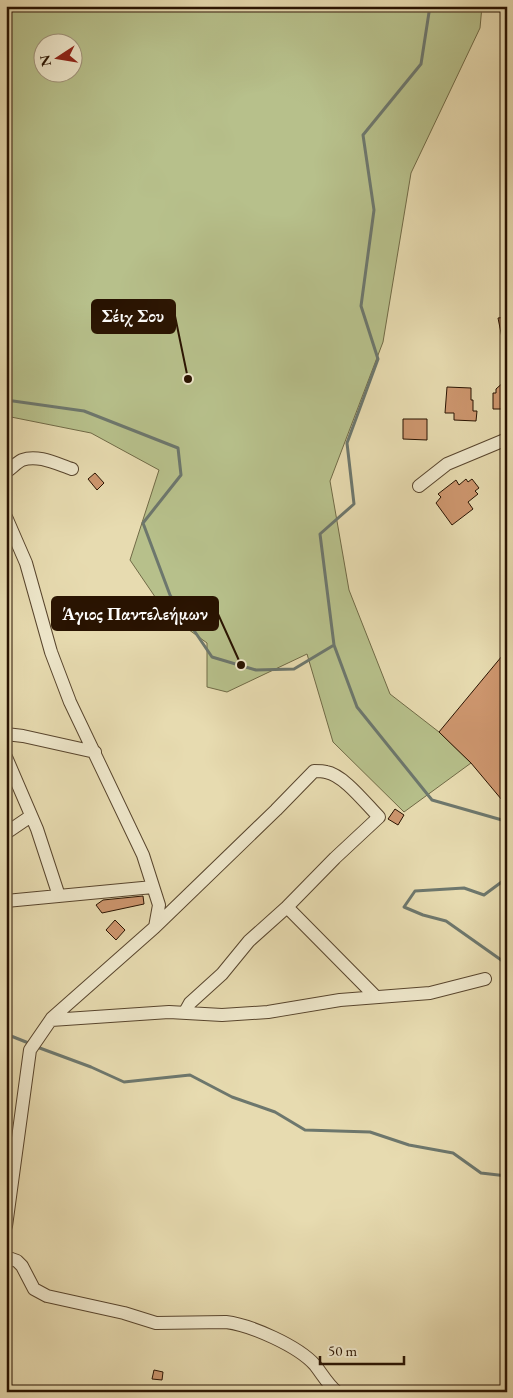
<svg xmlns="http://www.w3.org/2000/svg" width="513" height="1398" font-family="'EB Garamond',serif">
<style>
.green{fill:#b7c08b;stroke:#706a46;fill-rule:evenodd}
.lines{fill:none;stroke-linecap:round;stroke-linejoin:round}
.stream{stroke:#6d776d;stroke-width:3}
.building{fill:#cd966e;stroke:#291301}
.street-casing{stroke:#58452d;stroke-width:14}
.street{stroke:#efe8cc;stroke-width:12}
.leader{fill:none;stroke:#291301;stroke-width:2}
.callout-dot{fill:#291301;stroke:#efe8cc;stroke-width:2}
.callout{fill:#291301;stroke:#291301;stroke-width:2}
.callout-label{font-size:18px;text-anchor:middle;font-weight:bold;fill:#fff}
</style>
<rect width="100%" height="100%" fill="#e7dbb0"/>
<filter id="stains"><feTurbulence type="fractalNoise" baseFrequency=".004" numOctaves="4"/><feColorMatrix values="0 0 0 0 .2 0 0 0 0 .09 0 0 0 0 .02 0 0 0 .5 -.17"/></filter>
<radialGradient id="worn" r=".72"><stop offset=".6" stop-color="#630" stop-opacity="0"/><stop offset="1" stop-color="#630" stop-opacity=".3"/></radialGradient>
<path class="green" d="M6 6H482L480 28 411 173 383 342 330 481 349 590 390 694 439 732 471 763 404 812 333 742 307 654 227 692 207 687V643L166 613 130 560 159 470 91 433 6 416ZM42 42H72V72H42Z"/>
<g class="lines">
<path class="stream" d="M6 400 84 411 178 448 181 475 143 523 170 595 212 657 256 670 294 669 334 645 357 707 432 800 502 820 507 826
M334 645 320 534 354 504 347 443 378 359 361 306 374 210 363 135 421 64 430 6
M507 878 484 895 464 888 415 891 404 907 423 915 446 921 504 962H507
M6 1034 31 1044
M37 1047 91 1067 124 1082 190 1075 232 1097 275 1112 305 1130 370 1132 409 1145 453 1153 481 1173 507 1176"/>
</g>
<path class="building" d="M507 317V343H503L498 318Z
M506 380V409H493V393H496V389Z
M447 387 471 388V400H473V411H477L476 421 454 420V413H445Z
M403 419H427V440L403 439Z
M95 473 104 483 97 490 88 479Z
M466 479 468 482 472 479 479 488 475 491 478 494 468 502 473 509 452 525 436 503 441 497 438 494 456 480 459 485Z
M507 650V806L471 763 439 732Z
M395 809 404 815 398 825 388 819Z
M143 896 144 904 102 913 96 905 103 900Z
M115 920 125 930 116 940 106 930Z
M154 1370 163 1372 162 1380 152 1379Z"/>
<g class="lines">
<g class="street-casing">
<path id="street" d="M6 472C12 468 16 463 22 460 38 454 57 464 72 469
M419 486 447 464 507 439
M6 517 26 563 51 652 70 702 143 855 159 905 155 927
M6 734 23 736 95 752
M6 757 37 829 59 896
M6 833 31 816
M6 901 153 887
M287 907 376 997
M51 1020 169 1012 222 1015 268 1012 340 1000 430 993 485 979
M6 1226 30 1050 52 1018 155 927 276 810 314 771C318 771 323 771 326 772 344 775 366 804 379 817L335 858 287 907 249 941 222 974 190 1003 185 1012
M6 1257 17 1261 22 1266 34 1289 47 1296 124 1313 156 1323 226 1322C251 1325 298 1346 315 1365 322 1374 328 1385 337 1392"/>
</g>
<use href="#street" class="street"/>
</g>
<path class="leader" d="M188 379L175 316M241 665L218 614"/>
<g class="callout-dot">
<circle cx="188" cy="379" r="5"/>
<circle cx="241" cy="665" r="5"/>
</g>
<g class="callout">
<rect x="92" y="300" width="83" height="33" rx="5"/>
<rect x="52" y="597" width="166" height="33" rx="5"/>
</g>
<g class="callout-label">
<text x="133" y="322">Σέιχ Σου</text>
<text x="135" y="620">Άγιος Παντελεήμων</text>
</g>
<rect width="513" height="1398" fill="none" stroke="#e7dbb0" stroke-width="25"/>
<rect x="8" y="8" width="498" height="1383" fill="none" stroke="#291301" stroke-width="2.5"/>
<rect x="12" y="12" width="488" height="1373" fill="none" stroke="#291301"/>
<g transform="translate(58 58) rotate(258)"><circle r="24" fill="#efe8cc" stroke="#a0937b"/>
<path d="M0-4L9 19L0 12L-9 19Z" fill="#8f2418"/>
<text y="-8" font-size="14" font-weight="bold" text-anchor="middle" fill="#291301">N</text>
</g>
<path d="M320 1356v8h84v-8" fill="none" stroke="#291301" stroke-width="2.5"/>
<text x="328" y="1356" font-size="15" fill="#291301" stroke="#efe8cc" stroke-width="4" paint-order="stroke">50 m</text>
<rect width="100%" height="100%" filter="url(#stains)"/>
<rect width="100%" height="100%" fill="url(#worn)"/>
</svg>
